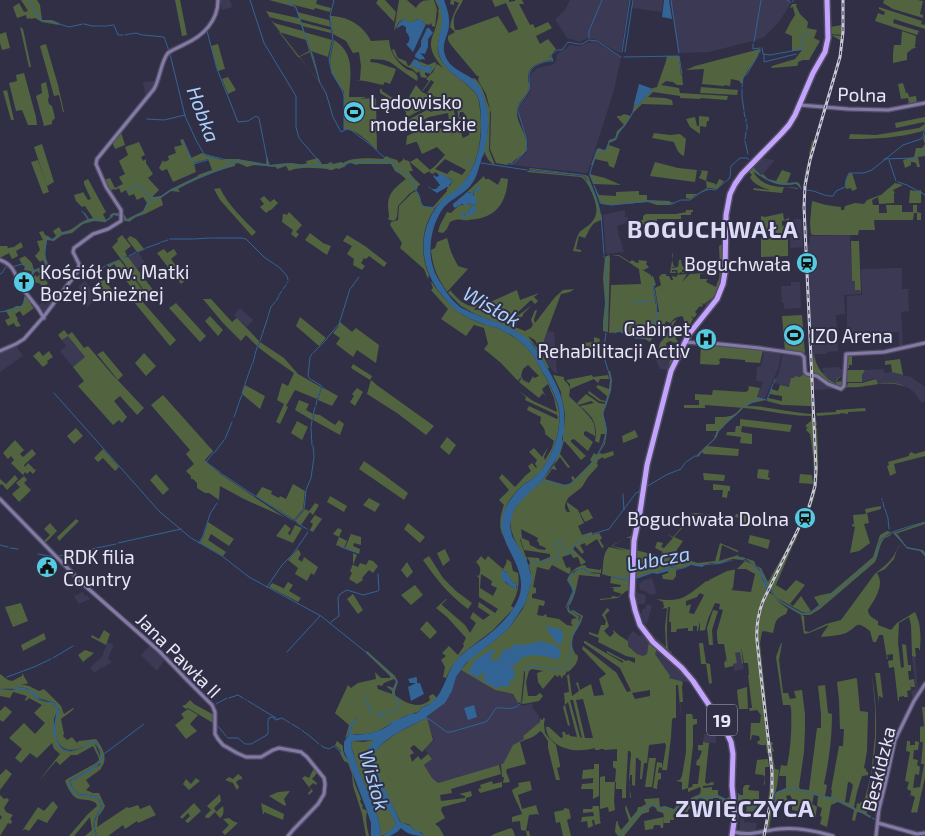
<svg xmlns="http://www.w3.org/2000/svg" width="925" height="836" font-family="'Exo 2',sans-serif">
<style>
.built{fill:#3c3955}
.green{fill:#51643f;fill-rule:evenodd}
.water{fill:#326496;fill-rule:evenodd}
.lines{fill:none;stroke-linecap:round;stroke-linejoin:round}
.stream{stroke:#326496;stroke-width:1}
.secondary-casing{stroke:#4f4d61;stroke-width:5.5}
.highway-casing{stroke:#4f4d61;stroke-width:8}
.secondary{stroke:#857aa7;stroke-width:3}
.highway{stroke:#c3a3fd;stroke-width:5}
.rail-casing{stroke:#c9c8d8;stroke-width:3}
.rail{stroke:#312f46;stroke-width:1;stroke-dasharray:4;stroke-linecap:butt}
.labels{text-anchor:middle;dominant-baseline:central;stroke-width:4;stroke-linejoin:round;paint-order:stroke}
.shield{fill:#312f46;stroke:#b1b0c1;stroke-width:1}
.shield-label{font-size:18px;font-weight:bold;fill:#e8e7f6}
.street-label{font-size:19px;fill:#e8e7f6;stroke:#312f46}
.poi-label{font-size:19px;fill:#e8e7f6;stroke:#312f46;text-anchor:start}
.water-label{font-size:20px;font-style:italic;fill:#a9d2ff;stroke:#312f46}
.district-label{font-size:24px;font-weight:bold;letter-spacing:1px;fill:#dbdaf7;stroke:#312f46}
</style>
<rect width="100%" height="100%" fill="#312f46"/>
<path class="built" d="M220 0H230L232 7 222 10Z
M570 0H629L621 52 619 53 594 39 588 38 580 42 567 38 555 19 565 10Z
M634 0H663L662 12 632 8Z
M670 0H790L791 3 779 22 764 37 757 40 709 52 678 53Z
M842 36 843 37 839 62 811 160 806 188H805L810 160 836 69Z
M592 41 596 42 621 57 614 90 588 172 585 173 513 165 519 158 527 152 528 148 527 137 519 116V109L531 90V87L530 78 532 72 538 68 554 64 556 61 557 54 562 51 570 45 580 46Z
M154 81 155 86 146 98 143 82Z
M760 158 775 160 762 175 753 167Z
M805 190H806V217L808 229V244L810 243V236L850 235 852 281H855L860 290 861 294 844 295 845 314 836 315 838 351 827 352V354H814L812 389 816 473 814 492 810 506 770 588 769 587 809 507 815 483V454L805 271 803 219Z
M625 210V217H628L629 222 617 226 619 237H618L620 238 624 252 606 254 603 215Z
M796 219H802L803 247 791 248 790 245 791 221Z
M138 252 145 263 137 269 128 257Z
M902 268V289H910V290H908L909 311 901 312 903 346 899 347V332H870V335L868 336 861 337V332L847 333V296L862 295 861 269Z
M85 281 98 298 87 307 78 294 81 291 78 287Z
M791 282H800L801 308 784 309V303H782L781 286H791Z
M50 298 54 301 46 313 42 312 37 306 43 302 45 305Z
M240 308 253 320 247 327 234 315Z
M547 331 554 332 557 374 552 370 541 351 546 334Z
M68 335 85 357 73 367 60 351 66 346 62 340Z
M16 346 23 356 0 372V352Z
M662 349 677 351 669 370 660 369 655 358 658 350 661 351Z
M764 350 781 354 778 369 765 399 757 397 763 382 756 381 757 367 761 366Z
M783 353 799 355 803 359 805 374 800 377 795 376 789 387 774 383 779 372Z
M839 367 840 369H842V377L837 378 836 384 824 375 822 368Z
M884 369V373L892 372 911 377 925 387V401L922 403 914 392 904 385 894 383 877 384 876 378 862 382V375L865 370Z
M817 377 832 387 833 389 814 390V381Z
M652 578 656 592 655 594 651 595 645 591 640 590 639 583H641L643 580Z
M83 592 85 596 87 595 90 599 79 604 74 596Z
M636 592 645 595 646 597 645 604H638L637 603 635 593Z
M647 604 652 606 647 623 645 624 641 614 643 609H645Z
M633 631 639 636 642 635 649 641 647 654 643 656 637 654 628 646V637Z
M107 642 113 644V646L108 659 112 662 103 668 102 667 94 673 90 667 102 657Z
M150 645 165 659 157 671 141 655Z
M657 651 663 657 667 658 668 661 676 668 677 667 681 670 692 682H683L669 678 655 654Z
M740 652 742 663H743L744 669 734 671 733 664 737 663 734 653Z
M912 656 915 657 918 692 913 700 911 691 916 689Z
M461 670 495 690 513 694 518 703 524 706 531 703 533 705 532 707 539 716 540 722 523 736 524 739 513 745 503 764 438 783 432 778 424 765 432 759 425 749 434 740 426 717 445 703 452 691 456 677Z
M715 719 716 743 703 742 704 734H709V721Z
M741 811 746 813 744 822 757 823 755 832 743 833 739 832Z"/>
<path class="green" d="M21 0H37L40 5 42 20H52L59 23V25L42 22 35 18 31 19 30 18 27 19 26 15 17 18 13 7 19 3 24 12 28 11Z
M175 0H180L187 35 182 36Z
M263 0 266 11 298 18H299L295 7 269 0H317L316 4 331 8 330 12 315 8 314 10 290 4 296 7 297 12 329 20 331 27 300 19 310 51 312 54 320 83 273 23 266 11ZM269 17 301 25 303 31 274 23ZM279 32 306 40 309 51 298 57ZM310 52 319 81 299 57Z
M378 0H385L396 12 394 22 376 3Z
M399 0H407L416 8C420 0 425 0 434 0L437 9 435 27 432 26 431 23 429 25 426 24 418 19 410 24 404 19 399 22 394 31Z
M435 0H437C439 4 441 7 442 11 446 26 434 41 439 56 447 74 465 80 476 94 479 98 479 104 480 109 483 133 479 163 464 182 456 193 443 197 435 208H434V210C421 228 420 255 429 275L428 279 424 269 400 248 402 243 390 225 391 222 398 220 399 206 412 193 417 191C421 196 420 201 423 206L433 207 447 191V189L453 181C448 176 440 176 435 172L433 174 430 173V171L424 174 410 162 417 158 430 170 436 165 445 155 437 147 422 154 417 142H415L406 145 407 136 436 122 449 120 448 113 429 117 406 129V121L429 109 430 112 445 108V103L454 110 456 122 455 119 437 122 438 129 454 127 451 136 454 130 456 129 457 132H461L462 136 463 138 469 135C470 130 467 125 469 120L465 118 466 116 463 112H460L459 117 463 118 462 120H460L458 117 457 106 449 105 442 100 427 93 434 82 431 80 423 91H422L429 81 426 79 433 72 437 64 443 68C437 61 430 52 431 42 432 35 436 29 437 22 438 17 439 15 438 11L439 9ZM445 159 466 170 462 175 451 170 447 174 435 169Z
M451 0H463C457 13 451 15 455 30H459L498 16 509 33 518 29 506 3 495 7 492 0H509V2L515 1V0H522L524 4H519L530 25 533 24 535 28 548 22 552 28 536 36 540 44 548 39 556 49 550 56 553 60C543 61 528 64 528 78 528 82 530 85 529 89 526 97 516 104 517 113 517 125 530 137 526 150 525 154 515 159 512 163H508L507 165 496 163 490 149 491 113 490 109 489 150 495 165C490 163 485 156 484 150 484 144 487 136 488 130 489 112 485 92 472 79L474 78C484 85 485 100 490 109L486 94 478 80 479 76H477L451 45 448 40V36L455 32 450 27C451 19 455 11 459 3L454 1V5L450 4Z
M884 0H917L923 1 920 14 923 15V18L893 9 883 3Z
M792 4H797L796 6 800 14 808 22 807 28 817 30 814 38 820 41 809 60H803L798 62V65L796 66 771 68 772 66 795 59 802 50 792 51V36L785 33 790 23 795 15 793 7 790 8Z
M879 7 922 21 921 24 925 25V29L894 19 893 23 919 31 917 35 875 21 878 13 884 15 885 12 879 9Z
M842 9 843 19V35L830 34V27L842 25Z
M330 16C347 16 363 25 371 41L389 40C390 53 397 63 408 70 412 71 412 70 415 73 418 76 418 77 417 81L405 73 390 62 384 60 371 59 370 62 378 63 396 69 394 75 390 84 385 82 383 85 365 81 356 80H360L361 66 359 52 353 53 346 41 333 34Z
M301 22 331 30V33L302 26Z
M20 27 23 29 31 67H29Z
M902 31 916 36 915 47H917L912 49 907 53V60L893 63V54L894 45H901Z
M6 32 10 48 2 50 0 43V34Z
M304 32 332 40 328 57 311 51Z
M831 35 842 36C839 61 832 83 825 107V106L840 51V40Z
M334 40C356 54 350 75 349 97H367L360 99 376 98 377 150C368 142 357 129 344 129V92L332 74 330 60Z
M46 44 58 85 64 112H63L59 95 54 96 40 46Z
M218 44 225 69 218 71 211 46Z
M394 49 398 58 406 61 408 66 410 65 414 59 428 65 435 62 436 63V66L430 74 425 72V75L427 76 426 78 421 77 419 71 417 73 411 68H410C402 64 395 59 392 50ZM414 60H418L420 65 427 67 429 66 432 68 428 73 426 72V68H423L422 71H420L421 68 419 69 417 67 413 66V63Z
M760 49 761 51 759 52C756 63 744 72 742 83H740V81L731 79 730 86 725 85 724 86 702 84 704 69 686 70 695 66Z
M667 56H679L681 75H682L683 85H677L673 82 666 81 661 85 679 88 680 93 728 96 727 100 701 98 700 99 680 98V96L653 92 648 97 665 98 672 100 673 105 642 104 634 112 625 126 619 132 616 140 609 143V145L620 149 614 168 609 166 608 162 595 159 593 165H591L597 149 599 148 604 150 606 149 609 140 615 138 617 131 624 125 617 117V116H621L624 114 631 116 633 113 634 104 638 105 653 88 657 87 665 64 666 61Z
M24 73 36 117 37 125H28L22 110 16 111 9 83 17 81 16 75Z
M228 77 236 90 228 94 222 79Z
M46 82 49 96 48 100 49 104 52 106 55 118 52 121V124L44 126 36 96 42 93 41 84Z
M903 83 906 93H908L909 97 916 96 917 103 909 105 908 98 901 99 898 84Z
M416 85 422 92 443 102 428 104V106L406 118V112C397 105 389 98 380 93V89H382V91L407 107 410 95Z
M701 87 738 90 737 95 700 93Z
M7 90 14 120H11L3 91Z
M823 115 810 160 805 188H803L805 173 810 155 809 154 812 141 814 140Z
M699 116 709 117V121H707L706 127 700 126V134L690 127 686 119 695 117 697 126H699Z
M925 117V127L923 131C899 138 875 139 849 139L850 134 876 135 919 128 925 124 924 122 896 128 895 123Z
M121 132 125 145 115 149 112 142Z
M654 133 670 135 680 134 686 139 684 156C678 154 676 147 674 142L652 138Z
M925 133V156L918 157 920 167H917L916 163 913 162H911V165L905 168 903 160 914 157 916 148H922L925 144 923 139Z
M183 139 191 158 202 153 205 155 223 160V159H238L266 164 267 156 269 163 270 165C277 164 284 163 291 163 298 163 300 166 307 163L306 161 318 158 322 164H327L331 162 333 164 341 162 343 163C351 157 372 158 383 159L386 156 390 158 397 160 399 163 403 160V158L405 160 409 161 413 171H409C411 176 416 180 420 184V185L418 186 417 189 410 193 398 206C397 213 399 225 388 219L389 217C389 213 388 209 388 205 388 192 397 186 406 179L400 174 395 171 391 164H358L356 165C352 163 349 162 345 165L346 166 339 169 336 168C334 170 330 171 327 169 316 168 299 166 289 171L286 166 277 169 276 167 254 165 247 167 238 163 235 164V166C215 171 196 179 178 189L180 192 171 191 161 198 163 205 145 214 136 217 130 221H124L123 213 127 219 143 211 147 203 143 197 137 200 134 194 129 196 126 190 121 193 119 188 115 190 114 189 110 191 104 180 110 178 115 188 123 184 119 177 125 174 119 161 128 155 125 147 139 142 145 155 141 157 143 161 146 159V163L153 174 148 178 159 190 153 196V197L161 196 171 189 198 176V175L212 170 208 159 194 163 196 172 173 182 167 169 162 171 159 168 163 160 164 162 169 160 168 156 176 153 174 147 182 145 180 140Z
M42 144 54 182 47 186 34 147Z
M38 160 49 192 43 194 31 162Z
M758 161 753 167 761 175 763 174 768 179 776 181 782 170 791 173 787 183 797 182 800 184 801 188 796 184C778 187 769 182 754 172V173C766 190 779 186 798 188V189L784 187 782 193 753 190 754 188 769 190 768 189C762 188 752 183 750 177L752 175 747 170Z
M655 162 678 168 697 170 695 182 650 176Z
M530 168 585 175 588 176 597 198 598 200 594 193 598 202 602 220C591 222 590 229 585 238L579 236 576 249 581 250V252L573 251C575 245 576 238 579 233 583 228 588 227 591 223 600 214 596 203 592 193 589 187 587 181 581 177L527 172 528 171H531L582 176 589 182 587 178 583 175 529 169Z
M698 170 708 171 706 181 716 184 714 186 717 184 719 179 724 181 717 189 709 188 694 196 691 199 686 198V194H697L707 188 706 181 699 178 702 171Z
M852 173 857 189 852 191 851 188 846 189C845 184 846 178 849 174Z
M589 174 605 178 621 185 593 184Z
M484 176 485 179H489L498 185 501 178 508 179C507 195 501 212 484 217 480 219 474 219 469 220 460 221 460 217 450 222L447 229 443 233 438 232 440 225 447 212 451 213C456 208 460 203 468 205L469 203 472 205 469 211 467 213H462L463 215V214L466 215 473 212V206L476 202C474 197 472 193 476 189L472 191V193L467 192Z
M88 179 106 212 103 214 106 220 110 217V215L113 213H121V216H117L114 215 105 222 94 221 83 224 72 233 62 235 54 241 47 240C46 250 43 256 49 265L46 268 47 270 40 274 48 283 44 288 39 283 32 282 35 275 37 277 40 274 37 271 34 273 28 293 25 290V285L32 272 30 271 24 270 25 266 22 264 19 259 25 256 32 263 34 270 45 265 43 260 40 262 35 256 40 250 37 241 43 240 39 232 43 231 45 235 48 236 52 239 56 236 53 231 59 227 62 232C76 230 75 224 88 219L84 214V212L89 219 93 218 85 206 82 207 76 201 74 195 81 193 83 192 88 200 91 199 84 184V181Z
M895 183 903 185 893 190 895 193H894V203L879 204 878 197 872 200 873 205H879V213H887L886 205H902V212H913V205H917V212L921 213V220H917V213H914L913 220H874L875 230H859L858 235H813L811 234 810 223 812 201 826 205 841 207V210H844L845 206 855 203 864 204 867 200 883 194H882Z
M594 185 599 195 616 196V192L639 191V195H647V200L670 201V203L675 204 669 205H657L648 202 611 205 601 204Z
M220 188C228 205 243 219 256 232L252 236 220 200 214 189Z
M910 190 916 191 921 190V192L924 194 921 193V203H909Z
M264 196 270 202 274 199 278 203 271 210H270L266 213 260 207 264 204 260 199Z
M686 210H693V212H691V215H681V219H657V221H651V224L638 225 637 220H643V216L646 214H676L686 212Z
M289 212 302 225 296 232 299 234 296 238 291 234 293 230 282 222 283 214H285L287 215Z
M783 213 784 220 789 218V220L782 221V226L788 225V256L761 257V216L765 217Z
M310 233 323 243 331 246 327 255 305 240Z
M122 235 131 246 125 251 127 256 123 258 128 257 157 295 149 297 112 247 118 241 117 239Z
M347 235 365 246 387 263 384 267 369 256 366 259 364 258 361 263 365 266 362 270 353 265 354 259 347 254 352 246 343 241Z
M130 236 136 239 144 249 137 252 127 239Z
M447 238 451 252 458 266 468 269 447 292C437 276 433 269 431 250L435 248 437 242Z
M851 241H859L861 294 860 290H855V281H852Z
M21 242 23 247 16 251 18 256 12 259 9 253 0 258V246H7L8 248 14 247Z
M720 245H723L724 264H722L724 266C723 275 723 284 719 293L717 292 718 294 709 306H707L711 302V300L706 305H705L715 296 704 304 701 303 703 305 702 307 700 306 695 312 697 314 694 318 691 316 693 319 689 327H686L683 317 681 316 675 318 670 323 666 321 664 326 661 324 650 342 645 339 630 337 620 332 609 333 611 285 641 284 639 269 619 256H612L619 255 630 262 632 260 637 263 639 262 638 260 647 261 646 264 649 267 644 270 641 269 651 275V277L653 276 656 285 653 287 657 312H659L655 288 661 285 659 277 662 274H666V276H669L671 280H673L672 276 677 277V275L687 274 682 282 690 274 707 273 700 274V279H708L706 282 716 287C717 282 721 277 719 273L721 271 719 269 720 265 719 247Z
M164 249 167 253 174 249 177 254 171 259 186 280 181 284 157 253Z
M673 253 672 260 674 267H672V268L678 267 679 260H681L682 265 683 267H691L690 271C695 267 706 267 712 267L713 271H711L710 269 692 270 689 274 690 272 687 273H685L686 272H688L689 270H682V272H684V273L681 272 678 274 677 270H672V272L675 271 676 273H670L672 261V254Z
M609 255 610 258 608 332 603 331V322L605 303 603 278 605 257Z
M120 260 148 297 139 298 114 264 109 268 107 265Z
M103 278 115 294 109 298 113 305 96 283Z
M432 282C434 286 436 288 439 292 457 314 469 321 498 328 501 331 503 331 507 333 514 337 520 341 526 347 533 354 539 365 544 375 550 385 555 395 558 407 563 427 553 456 540 472 535 478 528 481 522 486 507 499 498 517 504 537 498 529 500 515 504 505L499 500 509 490 499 478 502 474 515 487 525 476 531 471 528 466 532 463 536 468 537 467 535 464 537 460 529 452 534 448 542 457 548 447 544 457 545 460 552 448 554 441 545 434C546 431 543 426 540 423L541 417 527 410 529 406 557 419 558 418 557 415 525 400 526 397 519 391 533 401 557 412 554 398 548 384 542 389 546 397 550 399 546 397 543 393 539 398 519 382 521 379V377L518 381 501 363 484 349 488 344 484 328 474 325 466 336 441 319 448 309 431 290 433 288 431 283ZM528 365 539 376 534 378 533 376 532 378 529 383 523 380 521 376 523 369Z
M574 289 570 292 561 294 546 334 541 351 535 340 528 336 542 354 549 367 548 369 533 344 510 328 475 314 461 306 448 293 450 290C457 298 464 306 475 307V304L480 305 476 307 474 310H476L479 309V307L517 290 520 300 539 293 534 297 538 301 535 304 531 300 515 315V317L509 322 494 311 493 312 510 324 512 320 532 305 523 314V316L516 320 517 322 515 327 525 331 531 328 533 325 531 320 535 310H537L534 320 535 323 555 297 563 290Z
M25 294 32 303 31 305 34 308 23 316 20 311 15 314 18 319 17 320 21 326 16 327 14 323 8 326 5 320 10 318 6 311 4 312V311L9 309 13 308 16 306H21L23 303Z
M203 299H211L232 322 237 318 259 341 257 346 246 335 241 341 223 323Z
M141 300 176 340 170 346 134 302Z
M176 303 206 336 200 342 169 308Z
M802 315 805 354 803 352 785 351 782 316Z
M210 316 223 330 218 336 205 321Z
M300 317 326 338 319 346 296 326Z
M677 319 669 331 677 330 679 335 676 337V339L679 343 678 344 670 341 666 343V346L671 348 675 346 680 347 669 369 671 365 669 364 671 358 674 359 677 351 664 350 661 351 658 350 660 343 666 336 672 322Z
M340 322 352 332 356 328 379 345 376 363 357 350 353 357 336 344 340 338 333 333 338 327Z
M64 330 68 335 72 332 84 348 88 346 111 373 144 408 137 415 120 396 114 401 127 417 122 423 119 420 113 425 78 386 84 381 73 367 85 357 68 336 62 340 58 335Z
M594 337 600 339 598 347H593L581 350V343L594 342Z
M260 342 284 358 298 374 321 387 317 399 295 390 286 406 288 407 280 424 276 422 284 404 277 400 282 383 288 386 294 373 271 357 258 347Z
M701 343 762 349 763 350 760 363 745 362V360L721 358 719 360 720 363 718 365 700 364Z
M39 351 43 356 49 351 53 357 47 361 48 363 43 367 33 356Z
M103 351 123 375 118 380 97 354H98Z
M144 353 156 366 146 376 135 363Z
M814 353C815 367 824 377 836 384L837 378 840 377V378H838L837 382 843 381V386L841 387 829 383 818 375 812 374Z
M849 354 852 355V365H849V368L847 369V370H865L862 375V382H847L845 381 846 356Z
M900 359 903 375 892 372 891 364 885 365V361Z
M353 364 372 376 370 380 351 368Z
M608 371H610L612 380 611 391 603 414 607 431 605 444 599 453 603 454 613 451 614 455 604 459 603 457 598 460 597 463 598 466 588 477 582 487 568 498 565 505V509L567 512H570L567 505V502L578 510 584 523 578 526 582 535 592 532V535L599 533 602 538 600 540 604 547 602 548 597 539 586 546 585 543 580 545 584 552 582 554 575 546 573 549 586 562 581 565 578 557 573 558 571 554 562 557 566 567 567 568 570 567 571 571 569 574 552 565 549 570 537 567 533 587 536 588V593L532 594V598L545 601 544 606 539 605 537 615 543 616 546 614 547 617 559 619 567 625 573 626 571 623 572 619 577 618 568 612 566 606 573 590 567 580C570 572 576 566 585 565L587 568 600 570 601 568V573L589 572 584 568 574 571 572 574 573 575C576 570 579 570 584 569L588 573 600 574V577L579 575C576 588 576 594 570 605H569L574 594 573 590C572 605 558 605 578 616L579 622 581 618 580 616 571 611 573 610 583 616C580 631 565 637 576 655V654L578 656C578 663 574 667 568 672L567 671 565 675H564L561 679V676L559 675 558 677 555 675 543 689 538 682 537 673 543 671 532 669 529 671 526 682 528 696H536L540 693 543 696 539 701 523 704 522 703 525 675V671H524L521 702 518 703 513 694 495 690 461 670 470 659 499 637 509 628 522 610 525 604 531 584V573L529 567 530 562 527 557V561C509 532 501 519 528 492 533 488 538 484 543 479 547 474 551 469 554 464 558 457 559 449 563 442 562 434 565 426 565 417 565 408 561 399 561 392L553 375 564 377V380L568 384 570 388V384L566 380 592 375 593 377 608 375 609 379H600L598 383 594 379 570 389 569 396C575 402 592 417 594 424 595 428 595 432 595 436L586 431 584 432V435L593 442 588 451 574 439 571 440V442L586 456 581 460 569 446 564 441 560 454 570 467 568 468 560 457 554 465 557 470 552 469 545 479 565 485 569 484 573 481 571 477 573 476 575 479 592 462 590 460 594 453 597 455 604 444 605 434H601L599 443 595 441C598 423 593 417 580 406L594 403 591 401 579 405 577 403 586 394 599 403 605 404V402L599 401 588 393 589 391 601 400 606 401 607 396 596 387 598 385 609 389 610 380ZM521 529 538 538 537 541 539 543V545L546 548 545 550 538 549 530 545 529 541 522 538ZM520 538 524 550 550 554V557L540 561 539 558 526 557 520 540Z
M804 371 805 376H811C811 394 812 412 813 430 815 456 817 481 809 506L807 505C818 489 813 453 810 434L806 430 808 427H807L806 429V425L811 421V415V416C788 416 767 410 744 408L746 406 744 408 705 405V408H684V405H699V400H695V394L712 395 713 390 745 392 748 391 749 386 760 388 757 397 766 400 752 403 747 406C768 406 789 412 810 414L812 413 811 406 782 405 767 401 768 398 782 401V396L770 394 771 389 778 391 780 385 789 387 791 378H794L795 376 800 377 804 374Z
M812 376 814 377 813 402 817 425 815 427 817 428C818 455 821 482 811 507L810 506 814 492 816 473 812 389Z
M876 379 878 384C888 382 897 382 907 387 882 378 869 389 845 387L846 383H847L846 386H847L848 383H862Z
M371 380 378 386 434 426 426 435 397 413 367 394Z
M245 385 265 396 260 409 242 394Z
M322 387 338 396 332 406 318 400Z
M357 388 363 392 355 406 350 402 354 396 352 394Z
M163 395 213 451 205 460 206 462 222 475 284 517 244 499 220 486 219 500 209 493H205L197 488V483L193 479H191V476L186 471 194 464 186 454 190 450 151 405Z
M299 400 309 404 306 410 313 414 312 420 295 410Z
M741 408H743L725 425 722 424 725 425 719 431 716 438 707 446 739 449 738 456 704 454 702 452 698 457 697 455 705 447 715 438 714 436 695 435 715 436 717 431H706V424H715V417C728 417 732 418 741 408Z
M865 408 866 411 848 412V414L841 413 840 414 817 416 816 413 836 412V410Z
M314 414 320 415 335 425 339 420 344 424 340 435 313 420Z
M740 419 792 425 790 432 742 426 741 432 752 434V444L740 443 741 437 726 435 727 432H735L736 426H740Z
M297 421 308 427 302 440 291 433Z
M76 428 83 436 74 444 67 436Z
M635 430 638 437 623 443 622 436Z
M447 437 456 445 449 455 440 447Z
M15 440 24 450 20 454 23 457 32 449 36 454 24 465 25 467 28 463 35 470 37 469 33 474 30 471 27 474 25 472 23 475 11 463 14 460 11 456 8 459 3 453Z
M103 449 119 467 115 471 103 458 98 462 94 458Z
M925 451V456L894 464 896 473 890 476 887 466 889 465 888 462 909 456V454L911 452 915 454Z
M364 461 384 475 408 493 404 500 359 469Z
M758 469 769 470 768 477 770 478 769 480 757 478Z
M703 473 725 475 724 481 704 480Z
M156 474 169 489 163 495 150 480Z
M800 474 812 475 813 484 799 483Z
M15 475 18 479 7 490 2 484 0 485V479L6 484Z
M24 476 27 480 24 483 31 490 19 502 12 494 20 487 16 483Z
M293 484 305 491 303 509 298 515 294 520 256 496 262 487 272 491 271 494 279 498 280 496 286 499Z
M713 484 730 486V491H728L727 498 722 497 723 490H713Z
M330 496 347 506 344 512 327 502Z
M369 498 380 504 375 512 363 505Z
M315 503 319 505 313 515 310 512 301 525 295 521 305 509 309 511Z
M881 506V509L867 513 869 523 864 524 870 543 859 551 850 553 855 527 852 526V525L853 524H858H854L853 515 866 514 865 509Z
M807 507H809L769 587 765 584 766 581 759 569 746 559H733L719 563H711L702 566 688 564 686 567 678 569 674 566 670 567 666 569 658 572H652L635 578 634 569 643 570 644 564 634 563 635 550 660 556 659 559 661 556 674 554 668 553 660 555 663 552 655 548 657 542H659L663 543 661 547 664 548 673 538 667 534 673 537 688 520H689L674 537 683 541 674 554 687 560 698 563 715 561 720 543 739 551 737 552 722 545 719 561 738 555 739 557H742L754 561 756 566 761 568 768 582 796 532 804 516Z
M588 509 593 518 585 522 580 513Z
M695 513 715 515 714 520H708L710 521 709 524 687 519 707 520 706 514 686 515Z
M736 514 757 516 754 526 738 523 739 518 735 517Z
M315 515 322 519 313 532 310 530 313 524 310 522Z
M76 519 79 521 59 541 57 537Z
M208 522 234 539 229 546 211 534 208 540 226 552 223 556 200 543 204 535Z
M925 522V524L895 534H897L907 547 923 550 925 553V556L920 551 907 548 893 533Z
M50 523 57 531 45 543 44 541 50 535 44 529Z
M408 523 425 537 420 543 404 529Z
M285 524 291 529 288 533 289 535H290L295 525 302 528 293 543 276 536Z
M801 526 796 540 793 545 776 585 786 591 796 580 805 585 790 604 793 606 801 596 811 611 819 605 814 597 821 595 831 593 873 557 880 535 887 531 891 532C885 536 879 538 878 547 881 540 883 537 891 534H892C890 536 887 537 885 538 879 543 879 555 875 562L820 609 810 615H802L805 617H804L805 631 809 632 826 624 841 620 874 575C880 569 887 565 892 558 896 553 896 548 901 544L897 549 894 559 885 569 877 573C885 585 875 599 868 610 868 616 873 618 878 621V625L891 630 897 623 915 612C921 624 921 636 920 650H919V648H915L916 656 915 657 912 656 911 625 909 617 899 623 898 643 901 668 904 667 902 644 906 645 908 665H911V671H908L909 680 914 679 915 687H911L910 683 911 690 907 691 908 697H904V696L899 697V701H898L894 667 889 668 888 661 893 660V654L887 655 888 659H887L883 635H879L876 642H873L870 631C854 619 859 627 846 633 838 636 829 636 821 637L823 633 828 626V625L809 633 804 634 801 615 776 600 788 609 786 614C774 619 776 622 773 633L764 631 762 632 760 643 770 741 773 743 772 746 774 751 772 752 775 769 779 770 777 786 775 794 773 806H772L770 805 773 781 772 763 757 635 758 622 759 615 761 607 768 592 773 595 770 591V590L778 600 801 613 807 614 819 607 807 613 802 612 777 598 770 588Z
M338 528 342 530 339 537 347 541 344 548 336 545 339 537 333 534Z
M351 534 361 537V545L354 543 353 546 360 549 359 554 345 548Z
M750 535 770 540 768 549 748 543Z
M631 536H633L631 552V577L630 579 617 578 602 574C604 564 602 554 609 547L627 551 611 546 625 538 612 546 630 550 631 543 630 538H626Z
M298 549 301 554 298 559 302 562 304 557 318 567 314 575 311 573 307 581 295 574 298 568 288 560Z
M445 549 450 560 443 566 437 553Z
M353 553 357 555 353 565 358 567 360 563 366 565 369 560 373 561 378 566 373 573 369 570 362 578 363 580 357 584 349 579 352 573 350 571 353 564Z
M429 556 443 578 456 591 472 603 468 609C448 594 437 580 423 560Z
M481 556 485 560 488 556 503 569 506 564 507 559 511 562 513 571 518 573C520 586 517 595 511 606L514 608 493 630 462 654 451 668 446 678 443 677 445 667 441 660 446 656 442 653 449 646 458 655 464 646 463 644 466 638 447 617 436 608 446 599H447L442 604V605L465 625 470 633 476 623 470 618 473 612 483 620 490 615 478 607 479 602 495 613 498 609 479 597V578L476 575 479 576C481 570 481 567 476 562ZM502 570 506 572 512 582 517 584V588L515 589 513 586 511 587 505 582V580H502ZM481 574 492 581 491 585 497 588 493 596 480 588Z
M745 561 752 564 759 571 767 589 759 611 757 621 756 633 771 761 772 782 769 805 767 804V806H764L765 804H767C771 787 771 772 769 754L767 753 766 745H761L758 744 757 742 760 740 759 736 752 735 751 740H750L751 723H760L761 715 757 710 750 711 749 708H752L748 675H749L748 663H744L741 645 743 663 742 664 740 652 735 653 737 663 733 664V666L725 668 724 663 726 660 727 662 724 644H718L717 637V631L723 610 719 609 720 604 715 603 708 619 705 630 700 631V621L698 631H697V626H693V631H688V628L677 629 676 632H671V622H669L670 607H668C667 621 666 635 668 649L672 653V654L653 635 666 647 665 627 667 609 666 608 662 609 664 607 663 602 657 599C681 603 687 596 705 582L707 581H709V580L727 571 737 569ZM736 569H746L755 574 751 592 731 590 733 588 735 570ZM700 593 704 595 694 614 689 613 691 604 686 606V601L697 597Z
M407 562 413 572 407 578 401 570Z
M674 567 677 570 676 571V576L673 580 663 579 662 575 668 573V571L670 568Z
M611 577 631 581 630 582 631 583V590L626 591 618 598 601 600 599 599 611 598 612 596 618 597 622 594 613 591 614 588 609 587H620L621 585 610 583Z
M288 582 293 585 289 591 301 598 298 602 269 587 272 583 285 589 284 588Z
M415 585 423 595 411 605 401 595Z
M353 594 363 610 358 614 347 599Z
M21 603 28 621 13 627 5 607Z
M607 608 610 610 605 615 609 626 604 631 610 637 614 633 613 631V630L620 636 628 641V646L637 654 643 656 647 654 649 641 657 650 655 654 670 676 669 678 681 681 683 683 682 686 683 702H680L681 717 678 685H676V718H673L672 720 671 737 667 770H662L666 746 665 743 649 745 647 763H644L642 779H640L641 761 639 760 638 758H636L635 786 632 785V775H630L629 785 631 797 630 798 629 777 631 754 630 751H628L626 789V798H622V789H616V782H615L614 801 615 810 609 812 608 807 600 809V777L605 776V782H615L616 769 613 767V761H617V749L604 750V749H600L599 750H595V748C591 749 586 750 583 750 569 752 546 744 546 727H549L561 738 563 737 562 732H565L566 735 569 734 570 736 577 737 568 702 565 705 570 725 568 726 563 707 565 705 564 693 569 692 567 676 565 677 569 674 572 696 579 691 576 683 578 682 580 690 591 684 594 696 604 695 599 679 606 674 582 649 583 646 614 671 616 672 627 692 631 691 620 668 584 643V641H585L623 663V661L607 653V651L626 661 628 660 635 663V658L626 656 598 642 599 638 589 634V632L598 635 601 625H605L606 621 602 615ZM650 690V696L635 699 632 693ZM583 699 593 738H585L576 700ZM570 700H573L582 738 580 737Z
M713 610 718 611 712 630 713 645H709L707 628Z
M427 621 437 632 430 639 420 629Z
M104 630 110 634 106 645 91 637 92 635 99 639Z
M44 633 46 639 23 651 21 645Z
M703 643 706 663 710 664 712 683 709 684 706 664H701L699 643Z
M781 643H782L779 660 783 693H788L790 699 796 698 794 691 802 690 805 714V730L804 752 799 787 800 789 809 790 817 728H821V714L818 686 825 685 828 713 832 714C832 738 829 760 824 784L827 785 825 796 831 797 832 790H831L839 746H843L844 729H840L839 700 837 682 856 678 857 679 860 711 868 712 867 751 864 768 866 769V771L868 772V775L862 776 857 792 854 807 856 809 857 803 860 804V802H864L871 775 875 736V707L872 674C874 689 876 705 876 720 877 745 873 770 867 794L870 795C868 801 866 807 867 814L871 816 870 818 862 813 857 812 855 821 852 820 854 810 838 802 831 805 827 827 820 824 822 817 820 816 822 808 817 806 818 796 814 795 812 804 817 807 815 819 811 818 812 812 805 810 803 814 798 811 792 810V806L784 803H794L790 795 786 796 788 803H781L779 806 775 804 772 810 769 829 766 830 770 807H774L776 792 786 788V776H779L781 765 787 766C791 747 792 727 791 708L790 705H783L776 657ZM848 782H850L853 785 849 803 845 802Z
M85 650 94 653 83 662 78 655Z
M367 651 395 676 398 682 395 691V695C405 703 419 710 430 700L429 696 433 694 437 698 432 703 421 708 420 711 403 717 378 731 367 734H351C350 727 353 723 358 718 352 722 350 726 348 733L349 734 345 739 349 725 335 713 348 685 351 688 358 683 376 679 375 672 381 678H390V676L366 653ZM394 679 396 682 393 688 388 686 387 687 392 691V694L378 689 377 686 378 685 382 686 384 683Z
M22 673 28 683 26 684H21L29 686 39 691 44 689 61 706 64 714 73 708 74 709 61 719 64 734 63 736 67 740 72 737 77 743 79 741 96 739C102 747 109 758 101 768V769L86 780 90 786 86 790 93 793H99L105 806 103 810 98 817 97 827 127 807 129 808 138 805 140 809 150 805 156 815 138 823 137 821 125 829 123 825 108 836H97C93 823 94 819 102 809 101 792 90 796 78 794L73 789 70 782 100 765C102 756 101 748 94 741 88 743 83 748 77 749 58 754 54 736 56 722 56 718 58 714 59 710L55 703 41 699 28 689 20 687 11 689 0 688V674L8 680 12 681 22 676Z
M875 673H880L883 698 879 696V704Z
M747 687 748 709H739L737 690Z
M20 688 28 690 39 700 46 702 52 703 57 708V711L54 719V733C56 737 56 741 58 745 67 759 83 747 92 742H94L101 759 98 764 69 781C78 806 88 789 99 801L101 808C93 817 92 825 96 836H85L92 830 90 817 74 836H69L87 815 97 806 96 803C88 798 82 801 76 798 71 795 67 786 65 781L67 779 96 763 99 760 98 756 93 746 77 755H71L60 765 56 761 37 783 60 754 54 749 52 743 37 758 30 753 21 763 15 758 22 749 9 738 24 723 35 734 45 723 34 713 42 705 29 698 26 701 25 700 27 696 13 692 10 698 0 696V689L12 690Z
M190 700 194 704 214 715 213 723 188 708 186 709 182 706 184 705H185Z
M5 706 12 712 3 722 0 720V711Z
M922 707H925V777L917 813 914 812 913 813 911 812 915 797 911 795 910 798 911 791 907 789 909 782 905 781 910 752 906 751 907 741H910V746L911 745H915V741L919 742 918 750H914L913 759 918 760 917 765 920 767 919 775 915 774 913 788 920 787 924 765V764H921L923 743 922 742H920V727L924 726Z
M188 709 198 715 190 724 197 731 186 739 175 725 184 718 181 714Z
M686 714H692L693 719H697V724L693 725V745L688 788 682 790V782L677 781V780H680L682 776 686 752Z
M427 718 433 740 422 752 414 745 410 748 414 753 410 755 412 762 418 756 421 760 428 754 432 759 424 765 432 778 438 783 499 765 501 774 451 789 452 793 440 795 441 801 465 798V796L459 794 471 791 472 796 466 798V801L442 807 441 810 445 818 435 824 439 827 444 836H424L421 832 413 830 411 826 408 824 401 823 383 787 373 763 372 757 375 751 382 744 397 733 424 719Z
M543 718H545L544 724 545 733 548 737 556 745 560 765V767L557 768 560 780H556L548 748V741L542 732 540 731C534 738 529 738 520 742L526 764 507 769 506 771 510 782 503 783 504 777H502L501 764H503L513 745 524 739 523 736 540 722V719L543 720Z
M377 739 366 753V759L376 785 396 823C394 828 387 835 381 836 380 814 369 796 361 776 356 766 355 756 351 746L352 741 364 742Z
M337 741 343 746C342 754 347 758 350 764 352 769 353 775 354 780 355 785 359 793 361 799L360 801 363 806 362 808 367 811C365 819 367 828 369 836H366L362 814 353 786 352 774 348 763 344 761 340 753 341 751 335 745Z
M703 742 709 743 705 782 707 784 712 782 714 783 713 785 703 786V788L712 787V790H718V795L726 799 730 796C733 801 733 810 732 817H730L732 816C732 810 732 806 730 800L727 804H722L719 801V798H713V806H710V804L704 803V799L700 798 694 801 693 804 695 805 694 811 691 808 688 810V812H684L683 807 678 808 677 809 678 813H676L673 815 674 820H670V823H664V818L663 828H661L660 825H654L653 829 645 830 644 821 664 817 663 813 657 811 656 808 652 806 649 809V812L642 814 624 836H618L615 832 616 822 618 821V824L621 830 629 821 625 808 626 805 631 818 637 811 638 807H641L646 804 644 799H645L659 798 660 807 665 806 674 809 678 804 681 802 682 806V802L690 803 691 798 700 794 701 789 700 787 688 792V788L692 787 693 784H698L700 766 696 765 697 760 699 759 702 751 698 750V745H703Z
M649 758H656L652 787H645Z
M768 759 769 767H765V785L764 784 765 777 763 775 755 774 757 760Z
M657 762 662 763V768L659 767 658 773H661V779L658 780 657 789 653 788Z
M878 762 883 763 880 781 874 780 877 763Z
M594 764H599V796L593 799V789H581L582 784 593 783V778L582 779 583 770 594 769Z
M314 768 318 772 312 779 317 783 316 785 313 783 309 787 313 791 309 795 308 793 311 790 302 778 305 776 309 778Z
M6 769 12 774 0 790V775Z
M238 774 242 777V780L240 779 236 782 239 787 237 790 233 783 225 780 229 777 233 779Z
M196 778 200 781 189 790 183 784 186 779 191 784Z
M492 781 493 784 502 782V787L480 793 478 789 481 788 480 785Z
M530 781 532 790 518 795 522 809 536 805 539 815 537 814 529 815 526 831H529L530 836H527L526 831 521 830 520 821 512 822V817L522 814C519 805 514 798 512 790L519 786 518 783Z
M745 785H750L748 790 759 791V806L763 804 759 811 746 812C748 805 745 804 741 800L738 801V793L740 795H743V788Z
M290 791 284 799 286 805 285 806 269 796 278 792Z
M220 794 221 801 214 808 216 811V812L223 806C224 811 224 815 220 818L215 812 209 818H206L205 816 211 810 207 806Z
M0 795 4 799 7 798 9 800 4 808 6 812 13 815 10 819 12 821 11 824 8 823 0 836V820L2 817 0 815Z
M53 801 58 807 47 823 38 819 29 831 25 829 22 831 38 807 44 811Z
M194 803 201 811 188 823 185 821 190 816 188 813 182 819 180 817Z
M261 803 284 814 283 820 264 812V814H263Z
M593 806H599L600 821 601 823 595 825 594 820H592L593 826 588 828 587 821 581 822 582 817 594 816 593 812 583 813V809H592Z
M564 808 569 809 571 818 567 820 571 836H563L560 822 556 823 554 812 564 810Z
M229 818 233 821 238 823 225 835 222 832 229 825 223 819Z
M511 828 513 830 515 836H491L494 834Z"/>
<path class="water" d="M436 0H444C447 8 450 17 449 26 448 36 441 44 445 55 449 68 463 72 473 79 482 87 484 98 487 109 490 123 487 140 484 154 483 156 481 158 481 161 478 170 477 177 471 185 464 194 453 198 445 206 432 221 427 249 433 267 435 275 441 283 445 290 449 296 454 302 460 307 463 309 467 310 470 312 488 320 510 325 525 337 536 346 542 359 549 371 562 394 566 406 564 431L565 432 563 435 562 439 563 442 559 455 543 479 518 504 514 510 511 520 510 526 512 536 527 561 532 578 531 584 525 604 509 628 499 637 466 663 456 677 452 691 445 703 426 717 427 718 424 719C409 727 370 743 373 763L400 822 411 826 413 830 419 831 424 836C416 836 406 834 401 828L397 832 390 836H383L392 829 396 823 379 793 367 763C365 754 368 746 375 740L352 741 351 746C354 756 357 766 361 776 369 796 380 814 381 836H371V823L367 811 354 777 349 763 344 751V742L349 734 348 733 350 726 353 721 370 713 379 714 387 720 392 722 413 713 414 714 420 711 421 708C444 701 443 678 456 661 465 650 477 644 488 635 502 624 521 605 521 586 522 561 498 543 502 518 505 505 513 495 522 486 527 482 533 479 537 475 552 459 562 431 559 409 556 395 549 383 542 371 537 362 532 353 525 346 520 341 514 336 507 333 503 331 501 331 498 328 485 325 471 320 460 313 452 308 447 301 441 294 423 272 417 241 432 214 435 209 438 204 443 199 449 194 456 191 461 185 475 171 482 144 481 125 481 116 481 103 477 95 467 80 447 75 440 57 432 39 451 21 436 0ZM371 713C379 714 384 720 392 723 380 732 366 736 351 734 350 722 360 716 371 713Z
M664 0H669L672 19 662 17Z
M404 19 410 23 419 19 426 24 413 52 406 44 408 43C411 39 409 35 406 32V27L402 25 396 29 399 23Z
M427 28H429L433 33 428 39V47L425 54 420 53 424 57 425 60 423 59 420 60 415 57V55L421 46V41Z
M414 60H417L421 65 427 67 429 65 431 68 433 67V68L428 73 424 72 426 69 424 68 422 72 420 71 421 68 419 69 411 65Z
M639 84 653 89 637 106 634 104Z
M438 174H442L453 181 449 185V187H447L437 193 428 187H430L431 189H436L440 185 433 176 434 175 436 177 439 176Z
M478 186 480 187V190L474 191 473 195 476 196V202L478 203 477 204H474L473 206V208L476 206V211L474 212V213L471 216 463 214 466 218H463L462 217V212L467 213 469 211 472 205 469 203 467 206 462 204 455 208 453 206V204L467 192 471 193 472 191 476 189Z
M743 559C753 562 762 571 766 581L765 584 769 587 767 589 763 584 764 581 758 571 752 564 747 561 742 560H734L719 564 705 565 702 567 691 565 685 568 677 570 674 567 670 568 668 571 657 574 653 573 630 581 597 573H588L584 569 575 572 573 575 569 578 575 592 569 605 568 604 573 592 568 578C574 572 575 570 584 568L589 572 630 579 652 572H658L666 569 670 567 674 566 678 569 686 567 688 564C707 567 724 560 743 559Z
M501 570C508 572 509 576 512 582L517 584 516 589H514L513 586 511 587 505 581 502 580Z
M547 626 562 630 563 638 561 644H558L553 638 546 627Z
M543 641 545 643C552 643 559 645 561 654L560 655 558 660C545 655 522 651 516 665L510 666 514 669 515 676 512 680H509L510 684 508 687 503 686 496 688 485 682 483 678 486 673 479 674V678L468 672C471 669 472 664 475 660L493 649 495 652 491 655V660L495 662V659L497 658 502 665 499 657 502 654V650L510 649 513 645H523Z
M416 677 417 678V683H420L424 694 411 701 408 687 416 683H410L408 679Z
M17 687C25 687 32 690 38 696 39 697 39 698 40 699 48 705 59 697 59 714 54 722 54 747 66 750 76 753 84 745 92 741H94C97 744 99 747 100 751 101 754 103 757 102 759 101 769 77 776 70 783L73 789 78 794C90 796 101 792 102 809 93 819 93 824 97 836H96C92 825 93 817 101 808L99 801C88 790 78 805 68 783L71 780 98 764C103 757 99 747 93 742 82 747 66 760 57 744 55 739 56 736 53 732L57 708C52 702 48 704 42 701 37 699 31 694 28 690 19 689 10 689 0 689V688L11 689Z
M474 705 477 717 468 720 464 708Z"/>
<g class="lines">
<path class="stream" d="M28 0 33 6 32 8 35 11 36 15 38 14V17H40L41 20 49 22 50 21 51 22H53L69 27 83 24
M250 0 264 43 296 96V127L299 138 317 159 320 165
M288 0 290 4 296 7 307 41 313 56 320 83 326 93 333 117 341 132 347 129 351 130 372 146 387 160
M334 0 330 16 333 40 329 60 332 73 342 90 344 96
M671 0 679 53
M787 0 790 2
M792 2 794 0
M84 24 92 26H98
M114 25 118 35H123
M99 26H105
M106 26 113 25
M207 31 217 69 238 122 248 121 256 116 259 118 268 164
M130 34 136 33 142 35
M125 35 129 34
M143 35 164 37 169 51
M804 36 809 32
M589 38V31L602 0
M754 42 761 0
M753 44V49L760 48
M762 48 763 54 770 55 803 49 801 38
M622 52 630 0
M625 52 633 0
M170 54 185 116 196 140 204 154C213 157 227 159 233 163
M764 54V62L796 54
M624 57 679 56 682 74
M742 87 743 77 747 74 758 55V52H760
M742 89V97L744 110
M344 96V130
M744 112 745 117
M147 119 164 120 185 115
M746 119V122
M747 130V124
M745 139 746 132
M183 140 194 164 214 158
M745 141 748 154
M467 159 469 160V163L472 166
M884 159 915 158 925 150
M889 160 896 181
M481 163 527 170
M508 164H513L527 150 526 137 518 112V108L530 89C530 85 529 82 529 77 529 65 544 61 553 61L551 55C555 52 556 49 562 50L568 42 578 44H582L589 40 597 41 621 57
M752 168C760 177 776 186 789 184 792 184 794 183 797 183L801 189
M529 170 582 175 588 180 597 200
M898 182 907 185 925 195
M594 183 590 173 597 150 598 149 604 151 607 149 609 142 616 139C620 127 631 121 634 108
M594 185 600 202
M807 190C816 190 824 197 833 196L836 191 845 187 846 180 849 173H864L872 170 903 145 921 139 923 136 925 128
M127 192 139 184 147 195 150 194 152 198
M600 203 611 205 651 201 674 203 681 200H690C697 195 706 187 715 190 717 189 727 180 729 179 731 176 730 170 731 166L740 158H747L749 160
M598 204 600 212
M82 211 89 220
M601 214 604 254
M72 231C83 223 91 215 105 222L112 217 114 213 117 215 123 214 127 221H130L134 217 143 213 148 202 153 199 160 197 169 191 182 186 188 182 227 167 239 160 246 163 252 162 255 164 271 166 291 164 299 168 302 166C306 166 310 165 314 165 320 166 325 167 331 166 336 166 338 164 343 166L351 162 354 163 365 161 369 162 378 161 386 162 392 161 395 165 396 170C404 172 410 173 411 182L416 185V192C424 202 416 208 435 208
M210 238H242L246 239 264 257 280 268 287 276 288 280
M170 239H193
M194 239 209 238
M161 242 168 240
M146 248 160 243
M138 252 145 249
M129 256 136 252
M604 256V257
M606 258 608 259 606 284V331
M121 259 127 257
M107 265 119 260
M12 267 22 264 26 267 32 268 34 271
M0 274 2 273 7 265
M87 279 105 266
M287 283 288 282
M351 288 359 277
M283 289 286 285
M27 291V287L34 271 40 269 47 264C43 254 45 249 47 238L53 240 60 234 70 232
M279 295 282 291
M276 301 279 296
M633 302 654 301
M0 312 14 310 17 307H21L24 304 27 295
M268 316 271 307 275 302
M606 333 603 354 608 370
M614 333 619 331 635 338H647C661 318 657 306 653 283
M327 338 339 324 350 289
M260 341 268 317
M313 353 327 339
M255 354 259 342
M253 363 255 355
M311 380 308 376 310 357 312 354
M312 380 322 386
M774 383 775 379
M245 384 252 364
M54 393 160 512 191 538 222 556 249 577 321 616 377 661 397 681 394 687V692L395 698 398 700 399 702 397 710C391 713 383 711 377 714
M242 393 245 385
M318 398 321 387
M317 399H318
M767 400 773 384
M239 402 242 395
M316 405 317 400
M743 407 759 398 766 400
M236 411 239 403
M738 413 742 409
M234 417 236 412
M312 420 315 407
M725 424 728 421 737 414
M311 427 312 421
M311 428 312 445
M225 439 232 422
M313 446 314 456
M214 452 206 462 221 473
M215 452 224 440
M686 462 695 456H698L716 437 717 432 724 426
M222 474 255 496
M538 484H541C550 477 559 489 570 484 585 475 605 449 606 431 607 425 603 419 603 412 603 410 605 408 606 405 609 393 613 384 609 371
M646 487 666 475 681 469 685 463
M306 490 311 478 314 457
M623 494 624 510
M256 496 292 520
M882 499V500
M883 502 884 508
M885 509 888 518 889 529
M294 521 298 516 304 509 306 491
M297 523 307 529
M310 530 312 531
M895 533 907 548 923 551 925 555
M118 543 181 529
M199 543 203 536 210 514 217 503
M0 545 8 547
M341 547 358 553
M10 548 18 549
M38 554 55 557
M59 556 116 544
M527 566 535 562H544L550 559 556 561 559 553 556 549V542L560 541C564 544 563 548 565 553L568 554 572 552 574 545 580 542 583 537 609 529 636 493 641 491
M267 587 282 565 293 554 308 532
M768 588C773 591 775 597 779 600 786 605 794 609 801 613 807 615 812 612 817 608L874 559C878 554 877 546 881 540 885 532 915 525 925 522
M331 622 339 616 338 598 340 594 347 590 363 595 378 591 379 590 378 574
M287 652 320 616
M53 658 73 646
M525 671 526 668C537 662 557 673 564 669 571 665 571 645 572 638 573 632 580 626 580 620 580 615 572 613 569 610L568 604
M7 677 34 667 51 659
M366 696V704L370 705V713
M229 698 238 695 243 698
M245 699 246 700
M248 701 276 718
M216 704 227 698
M426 717 447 732H451L485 722 487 721 496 708C506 707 514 712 522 702
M278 719 282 718 290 723
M292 724 300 729
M217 725 226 736
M302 730 305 733
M306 733 319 744
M227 737 228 738H238L245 744H251L267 735C270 729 266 723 269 718L272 717 276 720 279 719
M321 745 323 747 329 749 334 746C339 749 342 756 347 759
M104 754 144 724
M738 794 742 799 748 803 751 809 757 810 763 805
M764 805H768
M771 806H772
M774 806 776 793 789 788 795 789 839 801 870 817
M872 818 876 820
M880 822 885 823
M887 824 890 825
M892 825H893
M895 826 899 827
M901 827 904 828
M906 829 915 831
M620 836 640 811 647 808 649 804H652L660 808 675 811C683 800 681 807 691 806L693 800 698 798 718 796 727 800 730 797"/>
<g class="secondary-casing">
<path id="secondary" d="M800 105 848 109 888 110 925 103
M0 260C15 265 15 276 22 288 27 294 32 301 37 307 40 311 41 314 44 318
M685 342 698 343
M700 342 759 348 801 354 804 357 805 372 807 374 817 376 828 384 841 389 844 386 846 354 884 352 925 343
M0 351 16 344 24 339 45 315 78 271 79 264 73 252 74 248 93 234 108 229 121 221V210L106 187 96 164 97 159 154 89C160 79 161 61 168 53 173 49 180 47 185 44 203 36 218 21 218 0
M0 499 83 584 159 651 186 679 212 705 215 712V734L218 739 223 745 237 753 246 757H261L273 750 279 748 301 752 307 757 324 778 325 784 324 794 318 804 293 830 288 836
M878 823 917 834 925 833
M733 832C752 836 761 831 779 829 798 827 816 831 833 836
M876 836 879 809 886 781 895 740 914 701 925 684"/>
</g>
<g class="highway-casing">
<path id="highway" d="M732 836 735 815 732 786 733 754 731 742 725 729 693 681 682 668 653 642 640 625 635 610 632 596 634 541 640 512 647 465 671 371 689 334 717 299 723 284 725 272 726 215 730 194 735 184 742 174 781 134 789 125 795 115 813 73 825 52 828 38 827 0"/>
</g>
<use href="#secondary" class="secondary"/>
<use href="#highway" class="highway"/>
<g class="rail-casing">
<path id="rail" d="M764 836 772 793V772L757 641C756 627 758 614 763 601L809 507 815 486 816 468 804 207 805 186 810 160 840 57 843 32V0"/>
</g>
<use href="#rail" class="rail"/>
</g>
<defs>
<g id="stadium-disc" transform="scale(1.125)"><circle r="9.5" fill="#55cae0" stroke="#312f46"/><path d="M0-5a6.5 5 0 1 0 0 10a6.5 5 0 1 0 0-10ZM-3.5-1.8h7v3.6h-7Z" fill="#111"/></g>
<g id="station-disc" transform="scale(1.125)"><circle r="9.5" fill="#55cae0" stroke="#312f46"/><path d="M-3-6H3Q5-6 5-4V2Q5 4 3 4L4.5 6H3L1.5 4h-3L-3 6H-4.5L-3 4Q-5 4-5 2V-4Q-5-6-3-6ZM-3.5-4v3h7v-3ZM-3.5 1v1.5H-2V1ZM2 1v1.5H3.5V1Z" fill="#111"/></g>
<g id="church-disc" transform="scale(1.125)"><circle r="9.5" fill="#55cae0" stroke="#312f46"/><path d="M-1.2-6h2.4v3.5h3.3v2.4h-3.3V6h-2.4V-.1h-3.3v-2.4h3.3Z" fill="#111"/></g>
<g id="hospital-disc" transform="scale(1.125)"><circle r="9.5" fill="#55cae0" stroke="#312f46"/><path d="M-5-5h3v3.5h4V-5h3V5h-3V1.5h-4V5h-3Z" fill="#111"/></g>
<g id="civic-disc" transform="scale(1.125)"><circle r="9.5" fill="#55cae0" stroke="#312f46"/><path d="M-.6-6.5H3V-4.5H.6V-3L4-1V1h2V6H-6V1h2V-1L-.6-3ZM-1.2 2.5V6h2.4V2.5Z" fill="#111"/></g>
</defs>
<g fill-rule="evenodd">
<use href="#stadium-disc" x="354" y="112"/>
<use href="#station-disc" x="807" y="263"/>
<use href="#church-disc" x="24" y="282"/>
<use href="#stadium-disc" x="794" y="335"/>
<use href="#hospital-disc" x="706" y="339"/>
<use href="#station-disc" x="805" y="518"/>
<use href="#civic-disc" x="47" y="567"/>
</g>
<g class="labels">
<rect class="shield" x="707" y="704.5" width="30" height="31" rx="4"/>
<g class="shield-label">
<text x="722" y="720">19</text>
</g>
<g class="street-label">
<text transform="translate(862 94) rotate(1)">Polna</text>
<text transform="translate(179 655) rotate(45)">Jana Pawła II</text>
<text transform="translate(878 769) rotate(-76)">Beskidzka</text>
</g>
<g class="poi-label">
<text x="370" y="101">Lądowisko<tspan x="370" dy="22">modelarskie</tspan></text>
<text x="791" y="263" text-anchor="end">Boguchwała</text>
<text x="40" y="271">Kościół pw. Matki<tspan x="40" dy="22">Bożej Śnieżnej</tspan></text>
<text x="690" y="328" text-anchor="end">Gabinet<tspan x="690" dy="22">Rehabilitacji Activ</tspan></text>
<text x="810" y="335">IZO Arena</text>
<text x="789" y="518" text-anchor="end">Boguchwała Dolna</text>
<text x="63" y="556">RDK filia<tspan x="63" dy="22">Country</tspan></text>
</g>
<g class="water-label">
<text transform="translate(204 114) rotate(69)">Hobka</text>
<text transform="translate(492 306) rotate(29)">Wisłok</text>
<text transform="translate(658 558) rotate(-10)">Lubcza</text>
<text transform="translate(375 780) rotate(74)">Wisłok</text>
</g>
<g class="district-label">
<text x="713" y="228">BOGUCHWAŁA</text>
<text x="745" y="807">ZWIĘCZYCA</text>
</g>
</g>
</svg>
